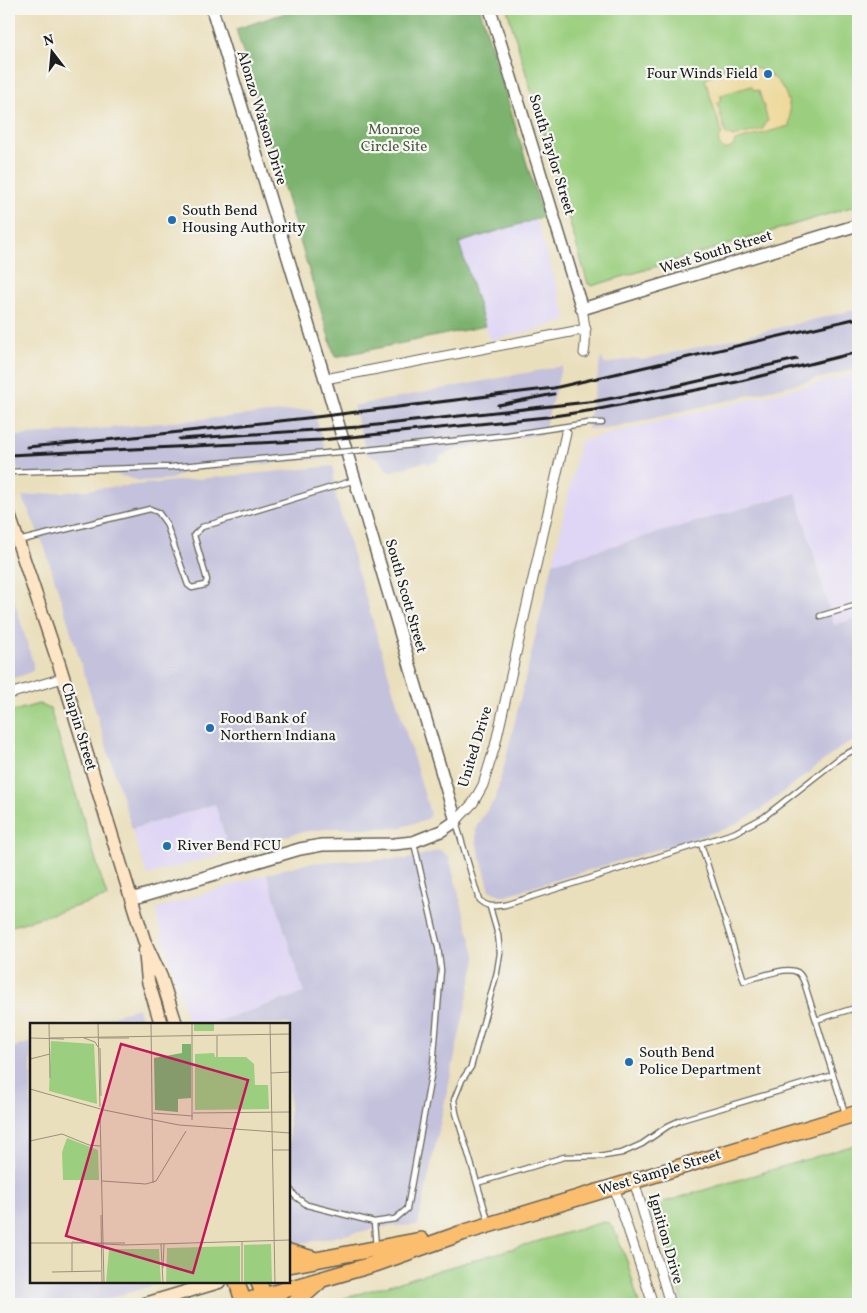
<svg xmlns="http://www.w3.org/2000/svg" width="867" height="1313" font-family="Vollkorn,serif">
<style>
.built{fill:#dfd5f5}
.industrial{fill:#c3c1db}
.green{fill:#9bcf7f;stroke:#5c764e}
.forest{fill:#7cb26e;stroke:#4c6745}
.sand{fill:#eeda9e;stroke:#857b5d;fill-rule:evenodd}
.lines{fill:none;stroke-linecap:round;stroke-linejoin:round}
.service-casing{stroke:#646054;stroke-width:7}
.minor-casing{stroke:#646054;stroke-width:11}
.tertiary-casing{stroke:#646054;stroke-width:14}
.secondary-casing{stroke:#646054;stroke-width:15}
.primary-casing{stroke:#646054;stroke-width:18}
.service{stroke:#fff;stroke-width:4.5}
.minor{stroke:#fff;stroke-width:9}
.tertiary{stroke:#fff;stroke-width:11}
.secondary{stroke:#fde5c5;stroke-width:12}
.primary{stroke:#fbbd6e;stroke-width:15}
.rail{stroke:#1c1c1c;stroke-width:3}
.service-bridge-casing{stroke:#646054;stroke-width:7;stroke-linecap:butt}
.service-bridge{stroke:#fff;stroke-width:4.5}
.poi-dot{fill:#1f6fb2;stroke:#f6f6f2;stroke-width:2}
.labels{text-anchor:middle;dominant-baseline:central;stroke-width:4.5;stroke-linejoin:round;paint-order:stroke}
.poi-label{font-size:15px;fill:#1c1c1c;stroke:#f6f6f2;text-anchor:start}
.street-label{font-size:15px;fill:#1c1c1c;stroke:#f6f6f2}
.park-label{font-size:15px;fill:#485b3f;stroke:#f6f6f2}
.inset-road{fill:none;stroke:#98917c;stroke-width:1}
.view{fill:#c2185b;fill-opacity:0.15;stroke:#c2185b;stroke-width:2.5}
.inset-edge{fill:none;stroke:#1c1c1c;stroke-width:2.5}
</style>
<rect width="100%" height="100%" fill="#f6f6f2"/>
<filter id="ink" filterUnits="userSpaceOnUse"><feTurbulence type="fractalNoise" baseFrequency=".02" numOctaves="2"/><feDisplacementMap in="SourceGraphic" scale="10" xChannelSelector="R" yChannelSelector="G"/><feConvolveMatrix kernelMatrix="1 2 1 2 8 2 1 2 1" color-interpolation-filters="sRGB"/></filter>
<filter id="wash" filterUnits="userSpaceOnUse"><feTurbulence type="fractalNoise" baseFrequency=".0096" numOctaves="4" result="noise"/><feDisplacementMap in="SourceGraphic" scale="20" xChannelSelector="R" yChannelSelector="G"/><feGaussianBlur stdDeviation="1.12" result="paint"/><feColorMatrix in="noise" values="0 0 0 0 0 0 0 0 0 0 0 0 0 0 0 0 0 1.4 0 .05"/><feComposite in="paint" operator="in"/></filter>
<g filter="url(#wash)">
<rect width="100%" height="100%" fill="#eadfbc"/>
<path class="built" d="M536 219 567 320 528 332 490 340 459 243Z
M858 373V618L834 625 796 493 553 563 580 441Z
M215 804 230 852 147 875 132 829Z
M267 874 304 993 208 1024H189L156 915 158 908Z"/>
<path class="industrial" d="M858 309V369L622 426 606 429H587L601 357 605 364 635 358 642 360Z
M562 366 543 434 459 449 439 457V461L428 464 424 462 389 472 378 458 367 455 353 406Z
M312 409 314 412 328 458 188 471 171 479 141 481 106 472 20 476 9 442V437Z
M333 466 336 498 430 813 429 818 420 822 398 828H336L301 832 230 852 215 804 132 829 45 548 22 496Z
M796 493 834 625 858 618V740L844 745 759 811 728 828 503 896 490 891 476 841V826L495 799 504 766 553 563Z
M9 582 33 663V671L21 676 9 679Z
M440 850 449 857 476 959 418 1225 385 1227 309 1242 289 1244V1024H208L304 993 267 874 303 864 333 861 407 859Z
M138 1008 143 1024H87Z
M31 1042V1282H164L90 1304H9V1049Z"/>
<path class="green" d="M507 9H858V205L592 286 588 284Z
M39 704 50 709 107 897 9 927V712Z
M858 1144V1304H683L668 1256 658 1215 660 1206 664 1202Z
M603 1222 609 1223 613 1227 627 1261 639 1304H324Z"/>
<path class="forest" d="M287 9H480L543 217 459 243 485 326 335 357 236 29 285 13Z"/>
<path class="sand" d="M736 64C772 66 795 90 789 126L735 141 733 146 729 149H723C717 144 718 140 722 133L705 80 719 70ZM751 86 754 90 759 91 768 121 765 123 763 129 733 137 726 134 717 103 720 101 721 95Z"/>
</g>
<g filter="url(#ink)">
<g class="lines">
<g class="service-casing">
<path id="service" d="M366 450 508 435 588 423H602
M9 472 171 467 327 453
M18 541 150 509 158 512 166 523 188 585 192 588 205 585 207 580 194 535 202 527 355 480
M820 616 858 605
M456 822 479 900C488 908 494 906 505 905L734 833 764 817 842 756 858 748
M701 844 744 981C757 978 785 966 797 972 801 974 802 978 804 982L845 1113
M816 1020 858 1007
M477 1183 564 1157 604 1156 622 1153 642 1144 668 1126 681 1120 833 1075
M289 1188 296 1197 307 1205 374 1222
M489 1223 456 1113 454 1100 462 1080 471 1067 497 972 500 953 498 935 490 907
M376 1247 374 1222 395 1219 407 1209 433 1065 441 970 438 947 414 843"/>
</g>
<g class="minor-casing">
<path id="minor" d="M582 309C585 324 587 338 584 353
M325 379 586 329
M9 694 63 678
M456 821 473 803 483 785 495 746 566 433
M634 1181 670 1304
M614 1187 653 1304"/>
</g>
<g class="tertiary-casing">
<path id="tertiary" d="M490 9 582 309 858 225
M131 899 300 849 322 845 394 844 413 842 441 831 456 821 325 379 212 9"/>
</g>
<g class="secondary-casing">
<path id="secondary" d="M9 515 60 667 144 940 161 977 176 1024
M145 950 148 981 161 1024
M145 1304 219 1282"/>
</g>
<g class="primary-casing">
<path id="primary" d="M289 1252 313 1259
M289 1265 421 1240
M237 1282 244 1304
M259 1282 266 1304
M243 1302 378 1263 462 1233 858 1113
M294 1304 319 1282"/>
</g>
<use href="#service" class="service"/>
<use href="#minor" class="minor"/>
<use href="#tertiary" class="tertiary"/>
<use href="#secondary" class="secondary"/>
<use href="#primary" class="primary"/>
<path class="rail" d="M498 405 554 394
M179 439 359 427 597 401 668 388 797 359
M27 447 106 440 316 417 554 388 858 318
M9 455 321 440 547 417 594 410 737 382 858 352"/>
<g class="service-bridge-casing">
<path id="service-bridge" d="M327 453 366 450"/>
</g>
<use href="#service-bridge" class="service-bridge"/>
</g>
</g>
<g class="poi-dot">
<circle cx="768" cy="74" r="5"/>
<circle cx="172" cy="220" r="5"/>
<circle cx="210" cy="728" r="5"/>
<circle cx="167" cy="846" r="5"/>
<circle cx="629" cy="1062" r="5"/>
</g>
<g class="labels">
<g class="poi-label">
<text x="758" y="74" text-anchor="end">Four Winds Field</text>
<text x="182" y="211">South Bend<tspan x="182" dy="17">Housing Authority</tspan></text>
<text x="220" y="719">Food Bank of<tspan x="220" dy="17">Northern Indiana</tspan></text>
<text x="177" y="846">River Bend FCU</text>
<text x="639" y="1053">South Bend<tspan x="639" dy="17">Police Department</tspan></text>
</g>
<g class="street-label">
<text transform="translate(261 118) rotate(73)">Alonzo Watson Drive</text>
<text transform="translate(551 155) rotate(73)">South Taylor Street</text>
<text transform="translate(716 253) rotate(-17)">West South Street</text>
<text transform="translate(405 596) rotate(74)">South Scott Street</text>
<text transform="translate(78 727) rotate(73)">Chapin Street</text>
<text transform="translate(476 747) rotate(-73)">United Drive</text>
<text transform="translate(660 1173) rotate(-17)">West Sample Street</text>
<text transform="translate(665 1239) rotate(74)">Ignition Drive</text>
</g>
<g class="park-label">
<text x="394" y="130">Monroe<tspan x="394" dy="17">Circle Site</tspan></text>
</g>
</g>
<g transform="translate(30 1023)">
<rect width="260" height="260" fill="#eadfbc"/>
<path d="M164 0H184V8H164ZM21 18 64 21 67 81 19 68ZM184 30 185 34H216L224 41 225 62H238L239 86 165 87V31ZM37 115 68 127 69 157H33L32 129ZM241 221 242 260H214V222ZM210 223V260H136L137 225ZM79 226H129L131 260H76Z" fill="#9bcf7f"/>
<path d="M152 21H161V75L148 76V89L125 87 124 35 152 30Z" fill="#7cb26e"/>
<path class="inset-road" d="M19 0 20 55M68 0 70 84M121 0 123 160M240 0 245 260M187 13V34M0 15 34 16M20 15 260 11M54 15 65 19 68 24M69 15H99M70 25 71 73M0 36 20 31M241 50 260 49M0 66 74 87 149 102 260 110M123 90 163 93M163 90 260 89M70 91 74 260M162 97V0M0 118 32 111 59 122 70 123M242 127H260M72 158 116 161 126 158 156 108M71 192 72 260M42 219V248M42 219 93 222 260 217M212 219V260M0 220H95M131 221 133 260M133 245 134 221M22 249 71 248"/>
<path class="view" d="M91 21 218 57 163 250 36 213Z"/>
<rect width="260" height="260" class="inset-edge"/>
</g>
<rect width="867" height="1313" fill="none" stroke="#f6f6f2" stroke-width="30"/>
<g transform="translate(52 52) rotate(344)" stroke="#f6f6f2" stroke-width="4" paint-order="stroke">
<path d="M0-4L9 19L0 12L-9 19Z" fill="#1c1c1c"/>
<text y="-8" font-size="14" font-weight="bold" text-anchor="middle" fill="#1c1c1c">N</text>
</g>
</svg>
